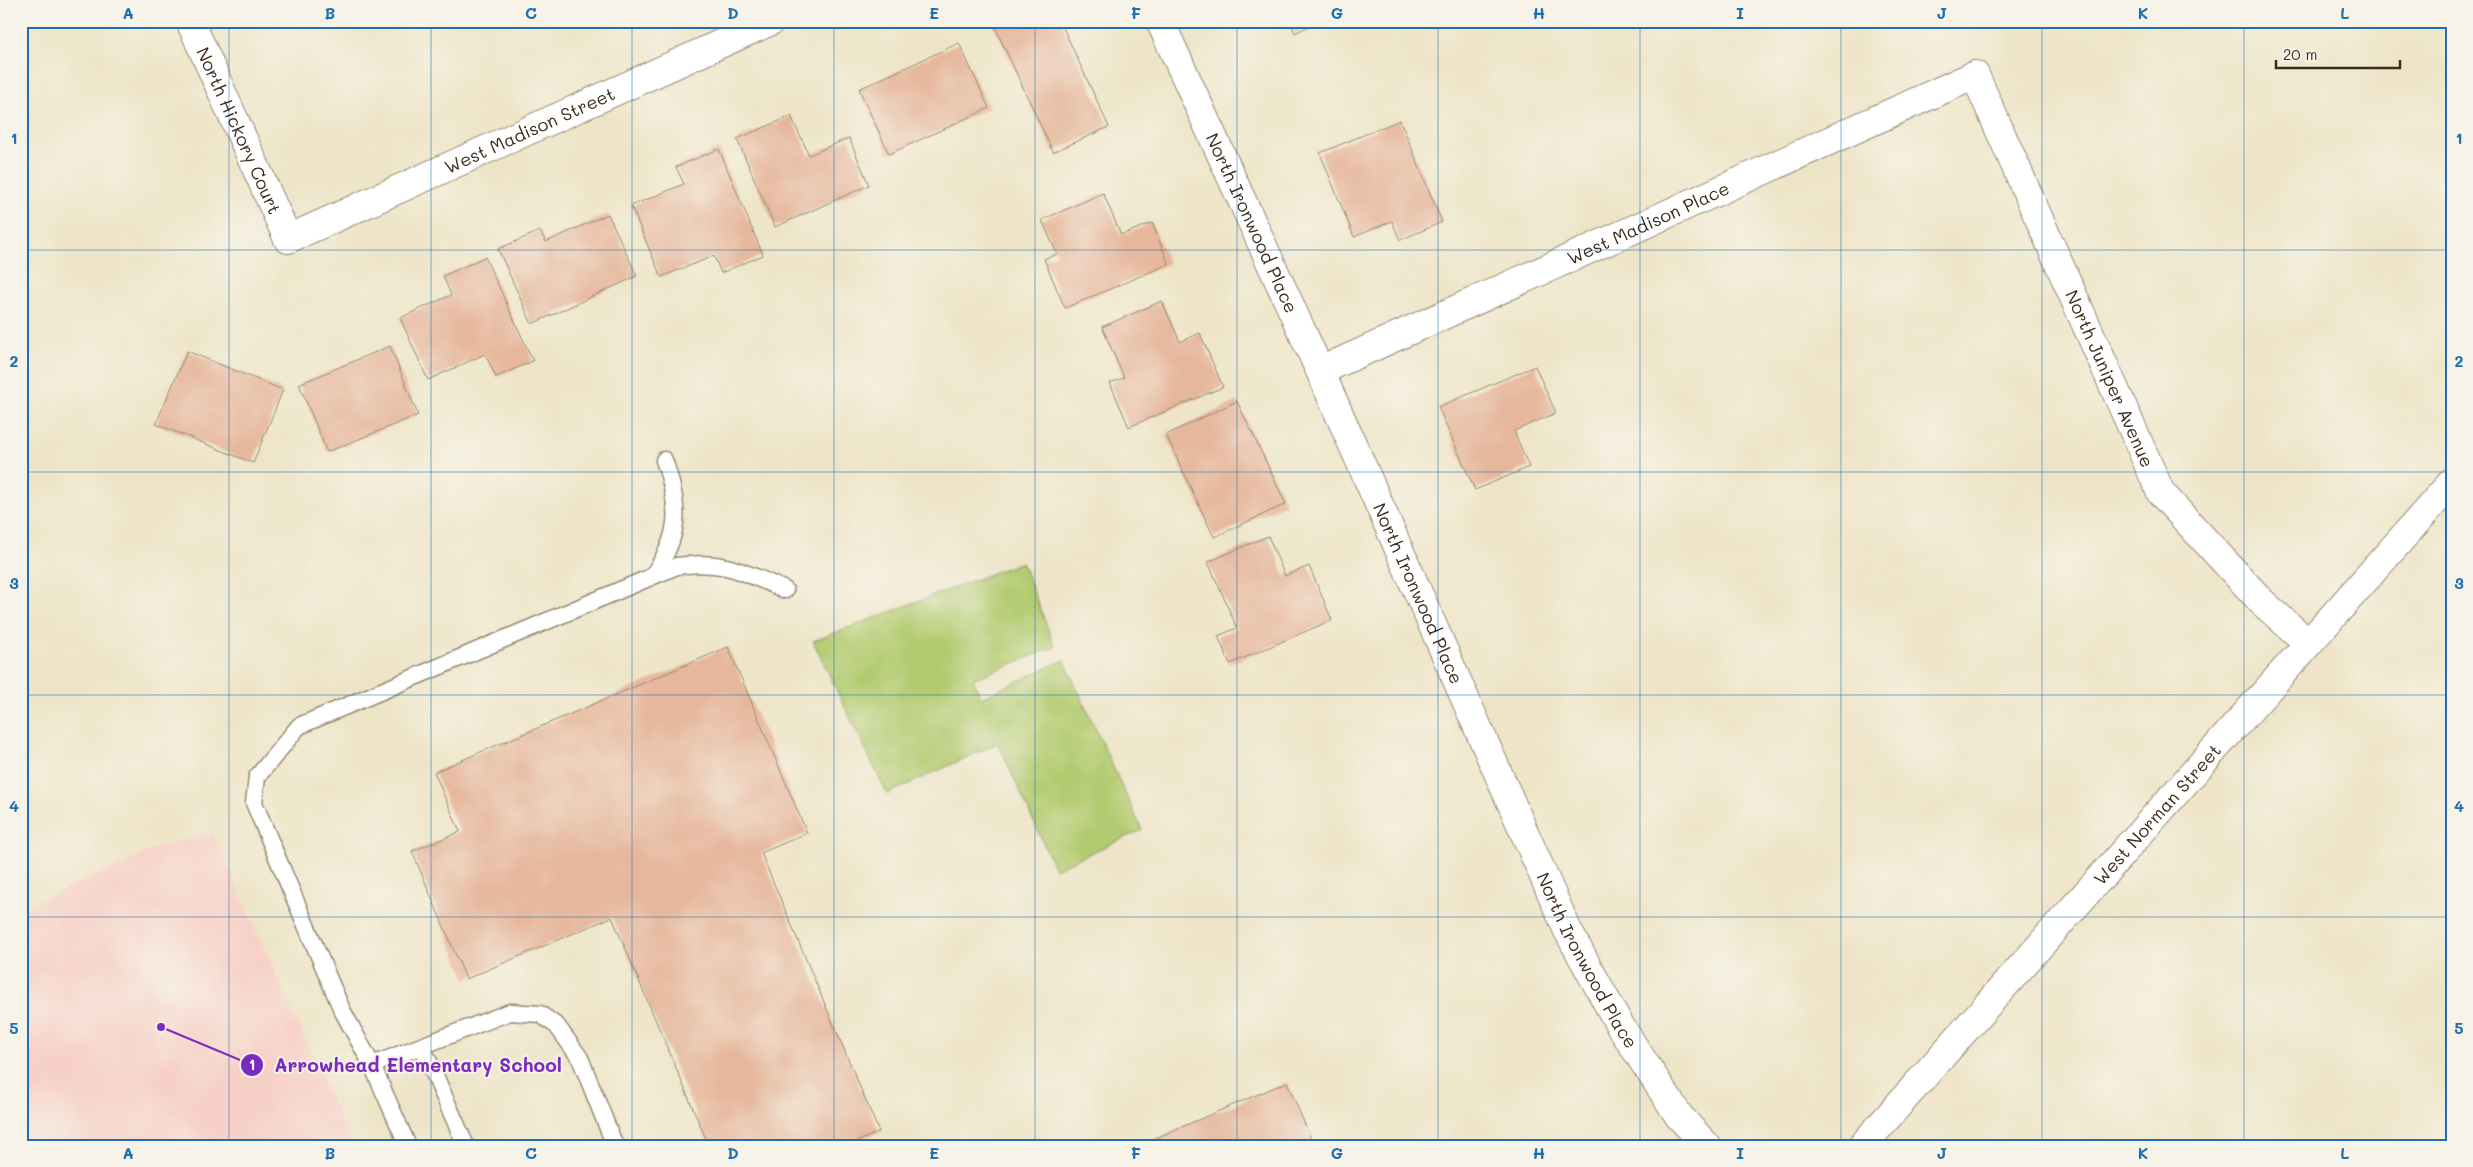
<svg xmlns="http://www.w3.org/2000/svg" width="2473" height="1167" font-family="Mali,sans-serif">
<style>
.built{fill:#f7d1c7}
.green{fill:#b2cb70;stroke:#767a47}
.building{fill:#e6b79c}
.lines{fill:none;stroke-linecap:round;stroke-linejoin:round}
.lane-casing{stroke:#948873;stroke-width:19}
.street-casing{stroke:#948873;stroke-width:30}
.lane{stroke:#fff;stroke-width:16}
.street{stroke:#fff;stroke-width:28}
.grid{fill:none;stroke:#1f6fb2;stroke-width:1;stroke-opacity:0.55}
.labels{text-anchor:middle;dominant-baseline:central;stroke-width:4;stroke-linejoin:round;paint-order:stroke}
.street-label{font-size:18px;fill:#3b2a1e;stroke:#f7f3e8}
.leader{fill:none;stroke:#7b2cbf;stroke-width:2}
.callout-dot{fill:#7b2cbf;stroke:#f7f3e8;stroke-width:2}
.mark-label{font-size:15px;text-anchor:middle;font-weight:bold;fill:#fff}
.callout-label{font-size:19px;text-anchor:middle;font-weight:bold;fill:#7b2cbf;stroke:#f7f3e8;stroke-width:4;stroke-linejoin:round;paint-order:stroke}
.neatline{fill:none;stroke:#1f6fb2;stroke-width:2}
.grid-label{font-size:16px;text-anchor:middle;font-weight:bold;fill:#1f6fb2}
</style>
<rect width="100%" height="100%" fill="#f7f3e8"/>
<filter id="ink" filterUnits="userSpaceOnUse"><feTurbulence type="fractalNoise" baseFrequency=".02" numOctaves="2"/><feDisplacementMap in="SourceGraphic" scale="10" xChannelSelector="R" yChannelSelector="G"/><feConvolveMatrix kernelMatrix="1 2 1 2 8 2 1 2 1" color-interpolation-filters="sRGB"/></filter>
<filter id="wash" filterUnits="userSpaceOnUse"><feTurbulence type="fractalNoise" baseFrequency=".0096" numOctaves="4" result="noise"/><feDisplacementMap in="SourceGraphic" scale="20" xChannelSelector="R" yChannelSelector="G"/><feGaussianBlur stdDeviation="1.12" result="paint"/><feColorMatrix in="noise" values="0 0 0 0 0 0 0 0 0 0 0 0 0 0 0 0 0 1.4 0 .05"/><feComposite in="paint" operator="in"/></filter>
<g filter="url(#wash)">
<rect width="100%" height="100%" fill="#eee5c8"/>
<path class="built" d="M213 832 352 1146H21V909L158 847Z"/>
<path class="green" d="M1022 562 1055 647 973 679 981 698 1064 660 1142 830 1055 869 998 743 887 794 813 641Z"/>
<g id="blocks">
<path class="building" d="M992 21H1060L1109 127 1053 152Z
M1290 21H1319L1295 33Z
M959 43 989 108 889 154 859 89Z
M791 116 809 155 849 138 869 185 775 227 737 139Z
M1400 120 1442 222 1400 240 1392 221 1354 237 1320 153Z
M719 149 763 255 721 273 714 256 661 277 631 206 684 184 676 167Z
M1103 193 1121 235 1152 223 1169 264 1065 308 1044 259 1057 254 1042 220Z
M608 214 637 276 532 324 498 249 540 231 546 242Z
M485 257 533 361 496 377 485 354 428 380 400 318 451 295 443 276Z
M1162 301 1180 342 1200 333 1223 387 1129 427 1110 383 1124 378 1102 327Z
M390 346 418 415 327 452 299 384Z
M187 351 283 390 253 463 156 424Z
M1535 366 1556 413 1514 431 1529 467 1475 490 1438 407Z
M1237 401 1286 504 1214 537 1166 435Z
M1268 536 1285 576 1309 566 1332 620 1230 664 1218 636 1237 628 1208 562Z
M728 647 807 833 761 853 879 1132 847 1146H709L612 917 466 979 412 851 460 832 434 772Z
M1287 1082 1314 1146H1137Z"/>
</g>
</g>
<g filter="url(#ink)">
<use href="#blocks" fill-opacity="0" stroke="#948873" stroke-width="1"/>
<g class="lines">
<g class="lane-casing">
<path id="lane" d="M652 576C682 535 680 506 664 460
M422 1046 466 1146
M372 1065 408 1146
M615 1146 580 1058 557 1026 540 1014 510 1012 372 1065 342 1010 254 803 257 777 299 726 677 566C723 559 744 572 785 590"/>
</g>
<g class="street-casing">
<g id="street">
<path id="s1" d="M190 21 288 239 771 21"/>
<path id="s2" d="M1160 21 1320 371 1568 931 1619 1024 1679 1116 1707 1146"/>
<path id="s3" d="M1320 371 1975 75 2161 493 2262 602 2307 642"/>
<path id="s4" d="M1862 1146 2452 482"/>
</g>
</g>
<use href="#lane" class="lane"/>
<use href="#street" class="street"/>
</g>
</g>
<path class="grid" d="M229 21V1146M431 21V1146M632 21V1146M834 21V1146M1035 21V1146M1237 21V1146M1438 21V1146M1640 21V1146M1841 21V1146M2042 21V1146M2244 21V1146M21 250H2452M21 472H2452M21 695H2452M21 917H2452"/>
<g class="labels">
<g class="street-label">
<text stroke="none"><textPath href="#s1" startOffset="120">North Hickory Court</textPath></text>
<text stroke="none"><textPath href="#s1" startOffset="504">West Madison Street</textPath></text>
<text stroke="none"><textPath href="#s2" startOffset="222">North Ironwood Place</textPath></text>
<text stroke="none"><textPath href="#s3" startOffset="360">West Madison Place</textPath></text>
<text stroke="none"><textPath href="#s3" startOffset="1051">North Juniper Avenue</textPath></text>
<text stroke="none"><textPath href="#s2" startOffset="628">North Ironwood Place</textPath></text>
<text stroke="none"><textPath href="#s4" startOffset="444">West Norman Street</textPath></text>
<text stroke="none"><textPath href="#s2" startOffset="1032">North Ironwood Place</textPath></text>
</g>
</g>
<path class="leader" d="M161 1027L252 1065"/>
<g class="callout-dot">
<circle cx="161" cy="1027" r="5"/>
<circle cx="252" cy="1065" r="12"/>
</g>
<g class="mark-label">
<text x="252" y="1070">1</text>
</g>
<g class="callout-label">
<text x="418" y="1072">Arrowhead Elementary School</text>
</g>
<rect width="2473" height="1167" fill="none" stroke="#f7f3e8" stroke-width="55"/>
<path d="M2276 60v8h124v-8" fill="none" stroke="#3b2a1e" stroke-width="2.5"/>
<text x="2283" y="60" font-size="15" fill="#3b2a1e" stroke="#f7f3e8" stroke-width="4" paint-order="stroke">20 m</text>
<rect x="28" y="28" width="2418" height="1112" class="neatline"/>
<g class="grid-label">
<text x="128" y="19">A</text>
<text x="330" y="19">B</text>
<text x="531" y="19">C</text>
<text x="733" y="19">D</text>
<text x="934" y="19">E</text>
<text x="1136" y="19">F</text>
<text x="1337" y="19">G</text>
<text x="1539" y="19">H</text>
<text x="1740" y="19">I</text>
<text x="1942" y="19">J</text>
<text x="2143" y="19">K</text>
<text x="2345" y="19">L</text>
<text x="14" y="144">1</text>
<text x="2459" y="144">1</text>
<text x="14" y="367">2</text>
<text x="2459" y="367">2</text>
<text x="14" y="589">3</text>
<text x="2459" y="589">3</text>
<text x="14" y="812">4</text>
<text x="2459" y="812">4</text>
<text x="14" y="1034">5</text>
<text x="2459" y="1034">5</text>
<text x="128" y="1159">A</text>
<text x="330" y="1159">B</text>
<text x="531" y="1159">C</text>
<text x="733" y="1159">D</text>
<text x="934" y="1159">E</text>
<text x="1136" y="1159">F</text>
<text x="1337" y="1159">G</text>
<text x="1539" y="1159">H</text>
<text x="1740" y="1159">I</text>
<text x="1942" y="1159">J</text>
<text x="2143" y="1159">K</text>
<text x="2345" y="1159">L</text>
</g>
</svg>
